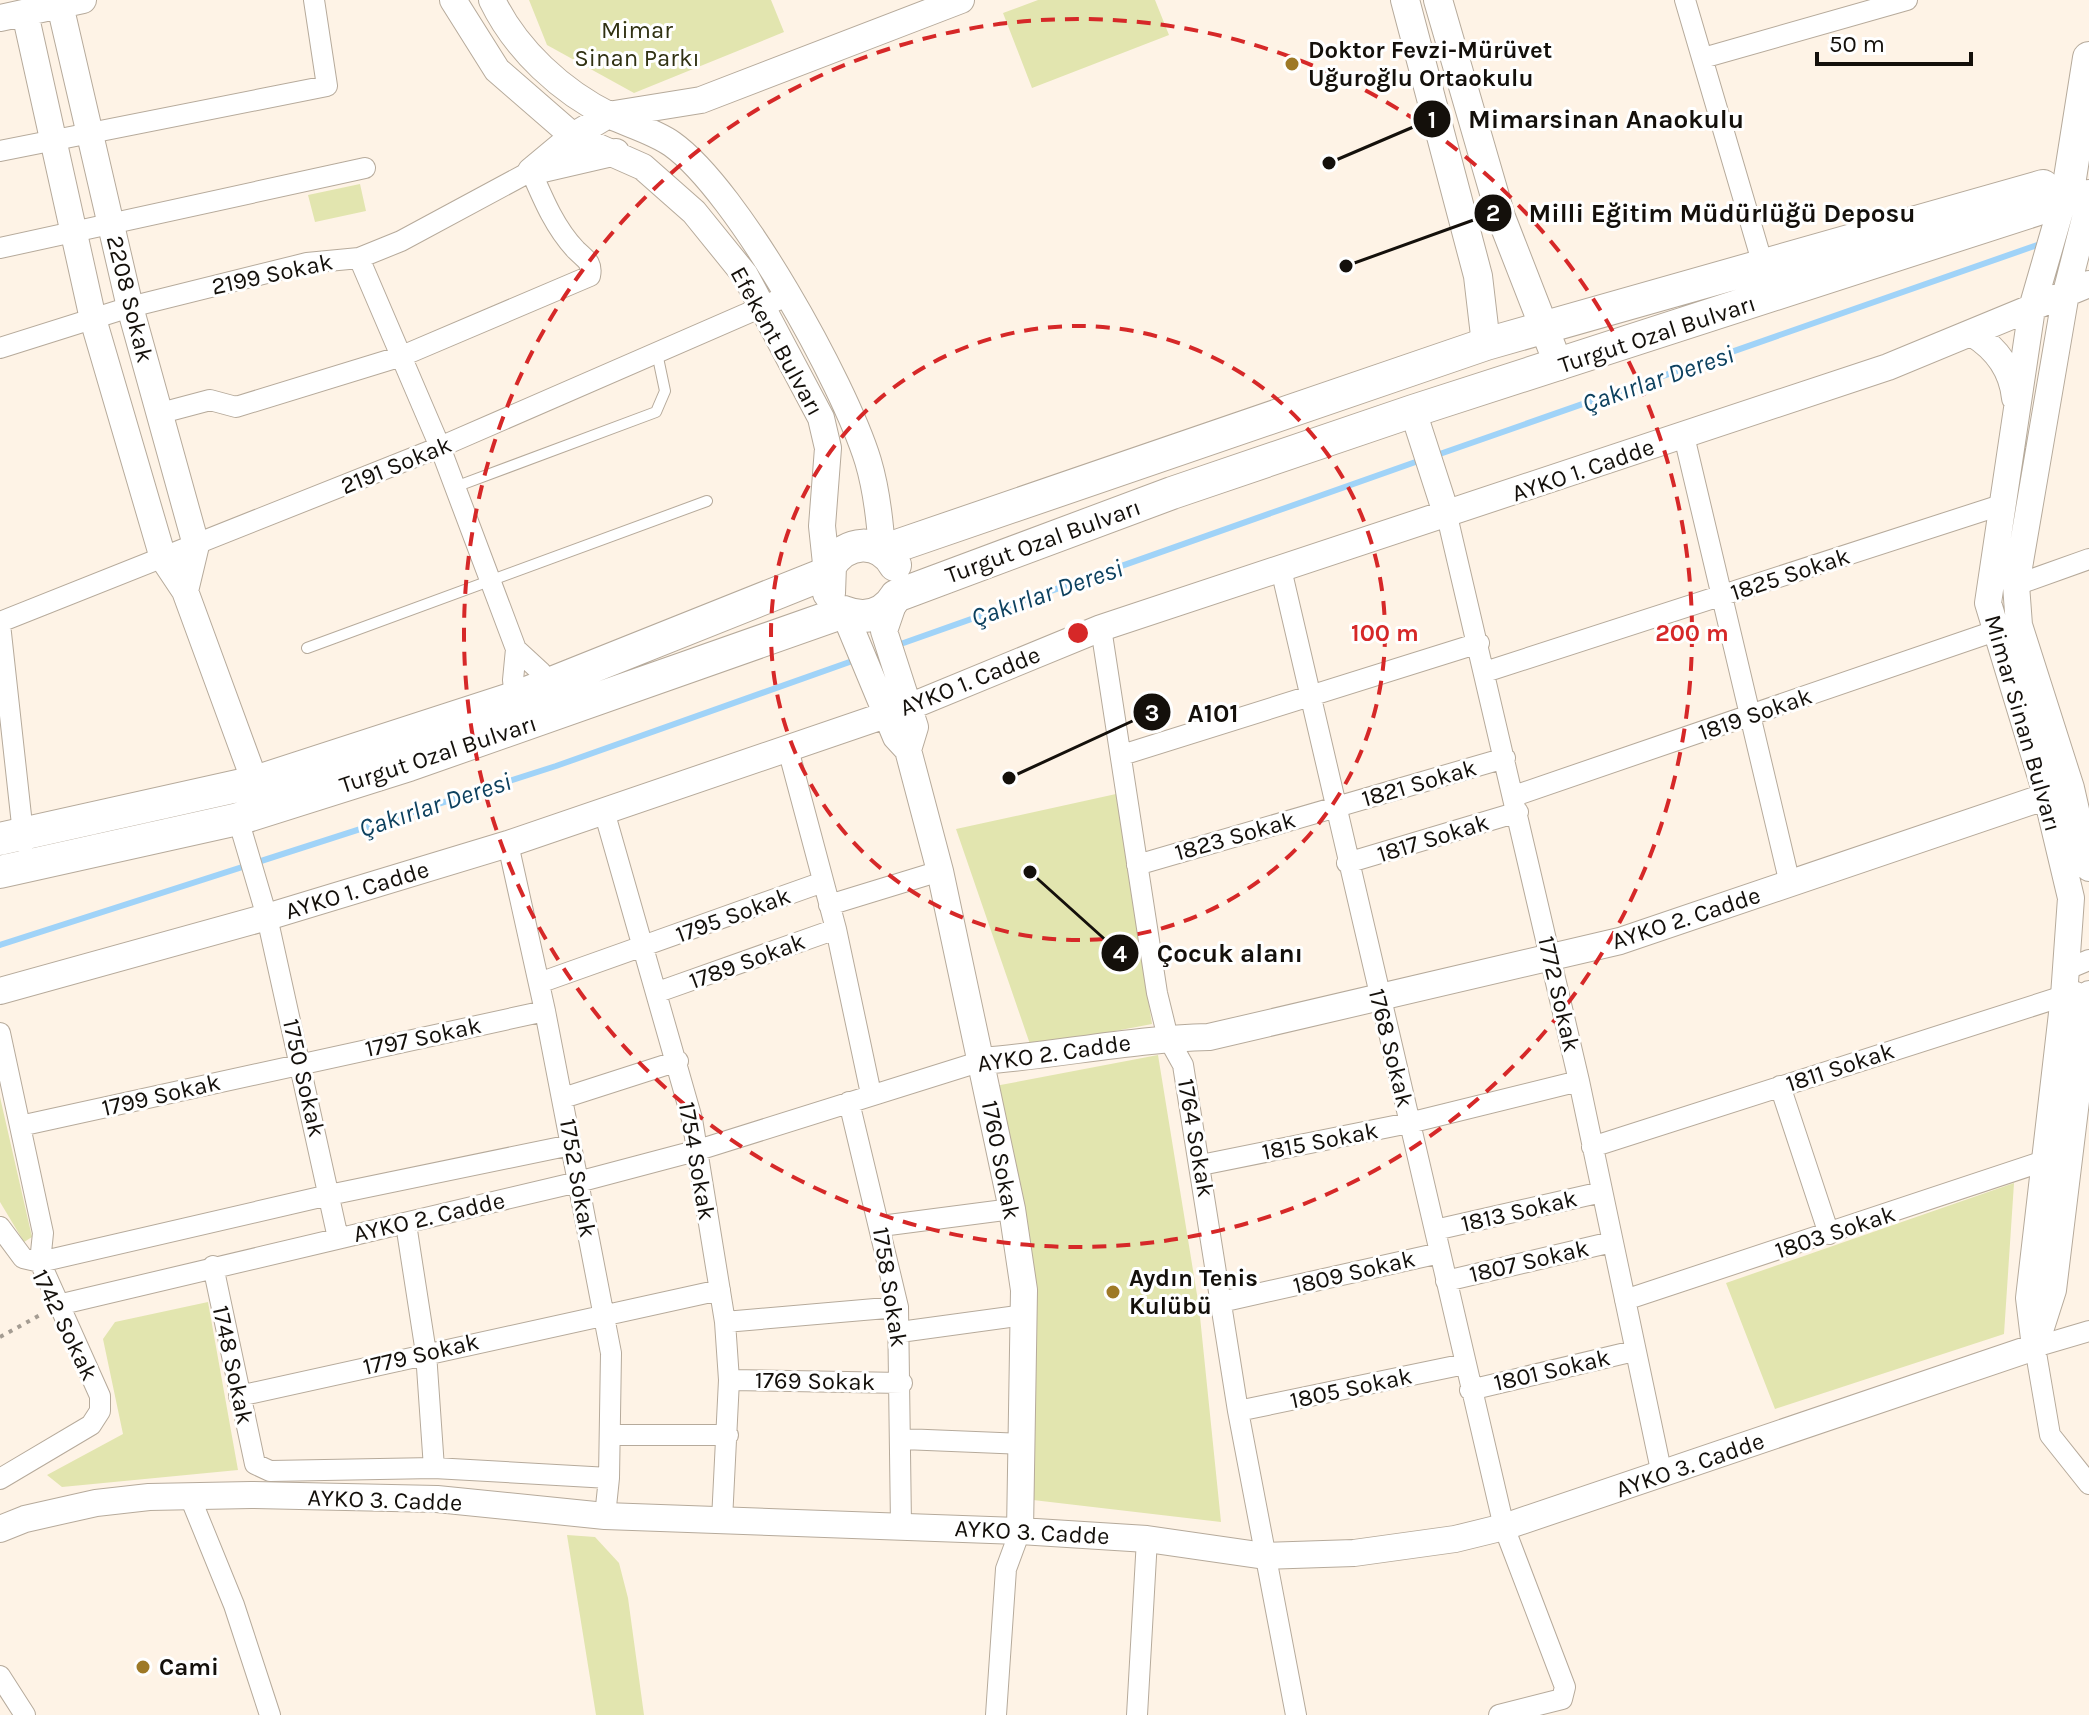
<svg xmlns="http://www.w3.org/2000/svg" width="2089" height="1715" font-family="Karla,sans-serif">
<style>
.green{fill:#e2e5af}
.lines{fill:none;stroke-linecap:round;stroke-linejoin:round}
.stream{stroke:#a0d3f8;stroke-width:6}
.service-casing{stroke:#b6aa9b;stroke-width:12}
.minor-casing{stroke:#b6aa9b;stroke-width:22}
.tertiary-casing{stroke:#b6aa9b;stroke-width:28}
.secondary-casing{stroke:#b6aa9b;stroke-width:30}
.primary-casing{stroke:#b6aa9b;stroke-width:34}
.path{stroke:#a49c92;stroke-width:4;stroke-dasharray:4 6;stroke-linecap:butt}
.service{stroke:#fff;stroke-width:10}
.minor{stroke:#fff;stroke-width:20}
.tertiary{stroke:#fff;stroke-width:26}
.secondary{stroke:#fff;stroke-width:28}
.primary{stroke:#fff;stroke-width:32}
.ring{fill:none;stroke:#d62828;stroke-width:4;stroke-dasharray:14 10}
.poi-dot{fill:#9e7926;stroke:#fff;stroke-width:3}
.labels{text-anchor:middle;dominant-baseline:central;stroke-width:6;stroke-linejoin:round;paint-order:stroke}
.park-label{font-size:24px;fill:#303112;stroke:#fff}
.poi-label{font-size:24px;font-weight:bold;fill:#14100b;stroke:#fff;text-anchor:start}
.street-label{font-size:24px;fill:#14100b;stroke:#fff}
.water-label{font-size:26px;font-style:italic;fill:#0d415f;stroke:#fff}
.centre{fill:#d62828;stroke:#fff;stroke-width:4}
.ring-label{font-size:24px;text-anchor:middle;font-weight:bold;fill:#d62828;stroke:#fff;stroke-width:6;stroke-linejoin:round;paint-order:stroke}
.leader{fill:none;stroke:#14100b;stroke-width:3}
.callout-dot{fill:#14100b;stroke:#fff;stroke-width:3}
.mark-label{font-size:24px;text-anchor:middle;font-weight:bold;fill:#fff}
.callout-label{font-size:26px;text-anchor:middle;font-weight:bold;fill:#14100b;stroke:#fff;stroke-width:6;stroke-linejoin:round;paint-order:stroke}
</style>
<rect width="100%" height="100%" fill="#fef3e6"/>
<path class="green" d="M529 0H771L784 32 634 93 547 45Z
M1038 0H1155L1169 35 1032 88 1003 13Z
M360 184 366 211 315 222 308 195Z
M1116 794 1152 1024 1031 1047 956 829Z
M1158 1055 1199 1307 1221 1522 1033 1500 995 1086Z
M0 1097 32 1237 24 1242 0 1202Z
M2014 1183 2004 1334 1775 1409 1726 1283Z
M208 1302 238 1470 62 1487 47 1475 123 1434 103 1339 115 1322Z
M567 1535 595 1537 619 1563 628 1598 644 1715H596Z"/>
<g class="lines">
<path class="stream" d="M1434 456 2043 243
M895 646 1424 459
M0 945 556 766 858 659"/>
<g class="service-casing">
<path id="service" d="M455 487 656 412 665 391 657 353
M307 648 707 501"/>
</g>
<g class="minor-casing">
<path id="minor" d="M1685 0 1763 265
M1703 58 1907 0
M0 151 327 86 314 0
M0 248 365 168
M359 258 440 447 516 649 513 680 516 707
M0 348 130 307 307 263 359 258 401 241 531 171C543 199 555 228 576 250 585 259 593 262 590 276L402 356 236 407 210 400 161 413
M1684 436 1790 884
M1447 516 1579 1081 1662 1475
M1281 569 1504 1527 1565 1687 1562 1699 1499 1715
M2016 585 2089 559
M0 622 440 447 787 296
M0 624 24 843
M1101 628 1157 993 1168 1038 1183 1065 1238 1411 1296 1715
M516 649 541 672 552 695
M1485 672 2004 504
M788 749 836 929 871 1094
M1122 755 1479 643
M1514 796 1995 631
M604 811 692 1119 725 1322 729 1380 722 1520
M238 819 267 917 338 1238
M508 844 545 1011 611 1353 609 1478 605 1516
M1347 863 1518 812
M1137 865 1505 758
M829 905 940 871
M2065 970 2089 960
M539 983 823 882
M658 992 836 929
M0 1033 43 1233 40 1262 100 1396V1411L91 1425 0 1479
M1780 1086 1829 1234
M563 1098 678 1061
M849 1102 898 1307 901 1525
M20 1126 545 1011
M1592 1147 2076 992
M1201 1165 1409 1123 1579 1081
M406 1224 426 1353 434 1468
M881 1226 1012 1209
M0 1227 23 1258 40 1262 329 1195 571 1145
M1435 1230 1602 1192
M213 1266 255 1464 270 1471 434 1468 609 1478
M1446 1281 1612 1242
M1625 1300 2044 1161
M1221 1302 1440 1253
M58 1305 578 1182 695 1151 982 1061
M725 1322 898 1307
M2089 1331 2035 1347 2050 1435 2089 1484
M900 1332 1024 1315
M729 1380 902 1383
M1470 1390 1634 1351
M239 1396 720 1290
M1238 1411 1465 1364
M611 1435H728
M903 1439 1024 1444
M190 1497 234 1605 270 1715
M0 1676 25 1715
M996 1715 1006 1569 1020 1531
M1137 1715 1147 1539"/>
</g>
<g class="tertiary-casing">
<path id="tertiary" d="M453 0 497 70 573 136 643 167 694 212 745 275 821 418 828 448 822 526 827 573
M492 0C516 50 562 92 611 116 631 125 655 132 672 144 738 191 844 383 868 461 877 491 880 520 882 551
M60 5 130 307 196 545 185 591
M25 13 93 319 163 558 185 591 255 782
M0 18 83 0
M531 171 573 136 608 115 701 100 961 0
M534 171 616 152
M2089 203 2066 293 2016 585 2019 625 2071 788 2089 868
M1973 334C1997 349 2012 369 2015 398
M1413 411 1447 516
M896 596 884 631 915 727 908 750
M844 612 896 737 908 750 940 871 1012 1209 1024 1290 1020 1531
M0 991 267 917 508 844 909 707 1101 628 1888 367 2089 284
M982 1061C1058 1055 1133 1039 1209 1037L1620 941 2071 788
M2037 1340 2053 1290 2089 994
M2035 1347 2029 1298 2064 996 2071 898 2047 797 1988 603 2032 308 2063 201
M0 1529 25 1519 96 1503 149 1497 251 1495 437 1499 605 1516 1020 1531 1147 1539 1265 1556 1354 1553 1455 1539 1504 1527 2035 1347"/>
</g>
<g class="secondary-casing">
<path id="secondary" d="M1405 0 1478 276 1486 344
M1438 0 1501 217 1559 366"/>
</g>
<g class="primary-casing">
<path id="primary" d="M2070 178 2089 58
M882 551 1486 344 2043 186
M829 593 830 566C846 540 879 538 895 565
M0 839 255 782 514 698 827 573
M0 872 238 819 409 765 844 612C864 620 884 616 896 596L1172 493 1413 411 2063 201 2089 196"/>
</g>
<path class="path" d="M0 1337 42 1314"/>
<use href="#service" class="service"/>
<use href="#minor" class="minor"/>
<use href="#tertiary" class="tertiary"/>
<use href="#secondary" class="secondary"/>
<use href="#primary" class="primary"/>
</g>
<g class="ring">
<circle cx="1078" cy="633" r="307"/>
<circle cx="1078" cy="633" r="614"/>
</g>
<g class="poi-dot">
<circle cx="1292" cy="64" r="8"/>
<circle cx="1113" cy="1292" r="8"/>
<circle cx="143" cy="1667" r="8"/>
</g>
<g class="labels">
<g class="park-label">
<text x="637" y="30">Mimar<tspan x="637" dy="28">Sinan Parkı</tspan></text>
</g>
<g class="poi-label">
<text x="1308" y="50">Doktor Fevzi-Mürüvet<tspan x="1308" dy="28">Uğuroğlu Ortaokulu</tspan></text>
<text x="1129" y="1278">Aydın Tenis<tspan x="1129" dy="28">Kulübü</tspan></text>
<text x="159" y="1667">Cami</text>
</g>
<g class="street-label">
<text transform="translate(272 274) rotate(-12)">2199 Sokak</text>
<text transform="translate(130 299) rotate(76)">2208 Sokak</text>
<text transform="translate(1657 334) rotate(-18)">Turgut Ozal Bulvarı</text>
<text transform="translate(777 341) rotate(61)">Efekent Bulvarı</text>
<text transform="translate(396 465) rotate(-22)">2191 Sokak</text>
<text transform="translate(1583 470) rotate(-19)">AYKO 1. Cadde</text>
<text transform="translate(1043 541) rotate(-20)">Turgut Ozal Bulvarı</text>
<text transform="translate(1790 574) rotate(-18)">1825 Sokak</text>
<text transform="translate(970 681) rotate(-22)">AYKO 1. Cadde</text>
<text transform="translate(1755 714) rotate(-19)">1819 Sokak</text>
<text transform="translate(2023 723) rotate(74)">Mimar Sinan Bulvarı</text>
<text transform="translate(438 754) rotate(-18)">Turgut Ozal Bulvarı</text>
<text transform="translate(1419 783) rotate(-16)">1821 Sokak</text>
<text transform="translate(1235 836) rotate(-16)">1823 Sokak</text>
<text transform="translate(1433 838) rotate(-17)">1817 Sokak</text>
<text transform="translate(357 890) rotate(-17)">AYKO 1. Cadde</text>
<text transform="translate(733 915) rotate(-20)">1795 Sokak</text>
<text transform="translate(1686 918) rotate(-18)">AYKO 2. Cadde</text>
<text transform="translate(747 961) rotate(-20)">1789 Sokak</text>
<text transform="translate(1559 994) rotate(77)">1772 Sokak</text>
<text transform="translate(423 1037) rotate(-12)">1797 Sokak</text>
<text transform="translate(1391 1048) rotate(76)">1768 Sokak</text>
<text transform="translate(1054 1053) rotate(-8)">AYKO 2. Cadde</text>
<text transform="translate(1840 1067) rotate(-18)">1811 Sokak</text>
<text transform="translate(304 1078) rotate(77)">1750 Sokak</text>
<text transform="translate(161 1095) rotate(-13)">1799 Sokak</text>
<text transform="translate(1196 1138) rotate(80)">1764 Sokak</text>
<text transform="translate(1320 1141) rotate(-11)">1815 Sokak</text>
<text transform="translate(1001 1160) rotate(79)">1760 Sokak</text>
<text transform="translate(697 1161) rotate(80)">1754 Sokak</text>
<text transform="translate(578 1178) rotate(80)">1752 Sokak</text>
<text transform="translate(1519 1211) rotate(-13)">1813 Sokak</text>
<text transform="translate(429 1217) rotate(-13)">AYKO 2. Cadde</text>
<text transform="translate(1835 1232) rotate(-18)">1803 Sokak</text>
<text transform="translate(1529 1261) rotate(-13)">1807 Sokak</text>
<text transform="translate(1354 1272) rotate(-13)">1809 Sokak</text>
<text transform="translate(890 1287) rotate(81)">1758 Sokak</text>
<text transform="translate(65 1325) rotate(64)">1742 Sokak</text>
<text transform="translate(421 1354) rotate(-13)">1779 Sokak</text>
<text transform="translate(233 1365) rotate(78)">1748 Sokak</text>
<text transform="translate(1552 1370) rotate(-13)">1801 Sokak</text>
<text transform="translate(815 1381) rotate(1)">1769 Sokak</text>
<text transform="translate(1351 1388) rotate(-12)">1805 Sokak</text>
<text transform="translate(1690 1465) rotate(-19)">AYKO 3. Cadde</text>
<text transform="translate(385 1500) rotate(2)">AYKO 3. Cadde</text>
<text transform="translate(1032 1532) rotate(3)">AYKO 3. Cadde</text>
</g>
<g class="water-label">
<text transform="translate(1658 379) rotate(-19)">Çakırlar Deresi</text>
<text transform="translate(1047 593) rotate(-19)">Çakırlar Deresi</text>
<text transform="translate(435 805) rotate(-18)">Çakırlar Deresi</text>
</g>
</g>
<circle cx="1078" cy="633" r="12" class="centre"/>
<g class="ring-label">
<text x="1385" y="641">100 m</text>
<text x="1692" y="641">200 m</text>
</g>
<path class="leader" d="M1329 163L1432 119M1346 266L1493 213M1009 778L1152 712M1030 872L1120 953"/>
<g class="callout-dot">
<circle cx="1329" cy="163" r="8"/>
<circle cx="1346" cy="266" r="8"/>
<circle cx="1009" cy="778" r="8"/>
<circle cx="1030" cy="872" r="8"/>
<circle cx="1432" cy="119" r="20"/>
<circle cx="1493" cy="213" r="20"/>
<circle cx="1152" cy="712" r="20"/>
<circle cx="1120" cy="953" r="20"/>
</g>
<g class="mark-label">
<text x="1432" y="128">1</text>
<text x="1493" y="221">2</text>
<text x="1152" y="721">3</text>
<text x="1120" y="962">4</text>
</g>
<g class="callout-label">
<text x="1606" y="128">Mimarsinan Anaokulu</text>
<text x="1722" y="222">Milli Eğitim Müdürlüğü Deposu</text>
<text x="1213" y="722">A101</text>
<text x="1230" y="962">Çocuk alanı</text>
</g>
<path d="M1817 52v12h154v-12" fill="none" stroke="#14100b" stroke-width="4"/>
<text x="1829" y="52" font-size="24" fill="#14100b" stroke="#ffffff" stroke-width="6" paint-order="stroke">50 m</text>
</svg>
